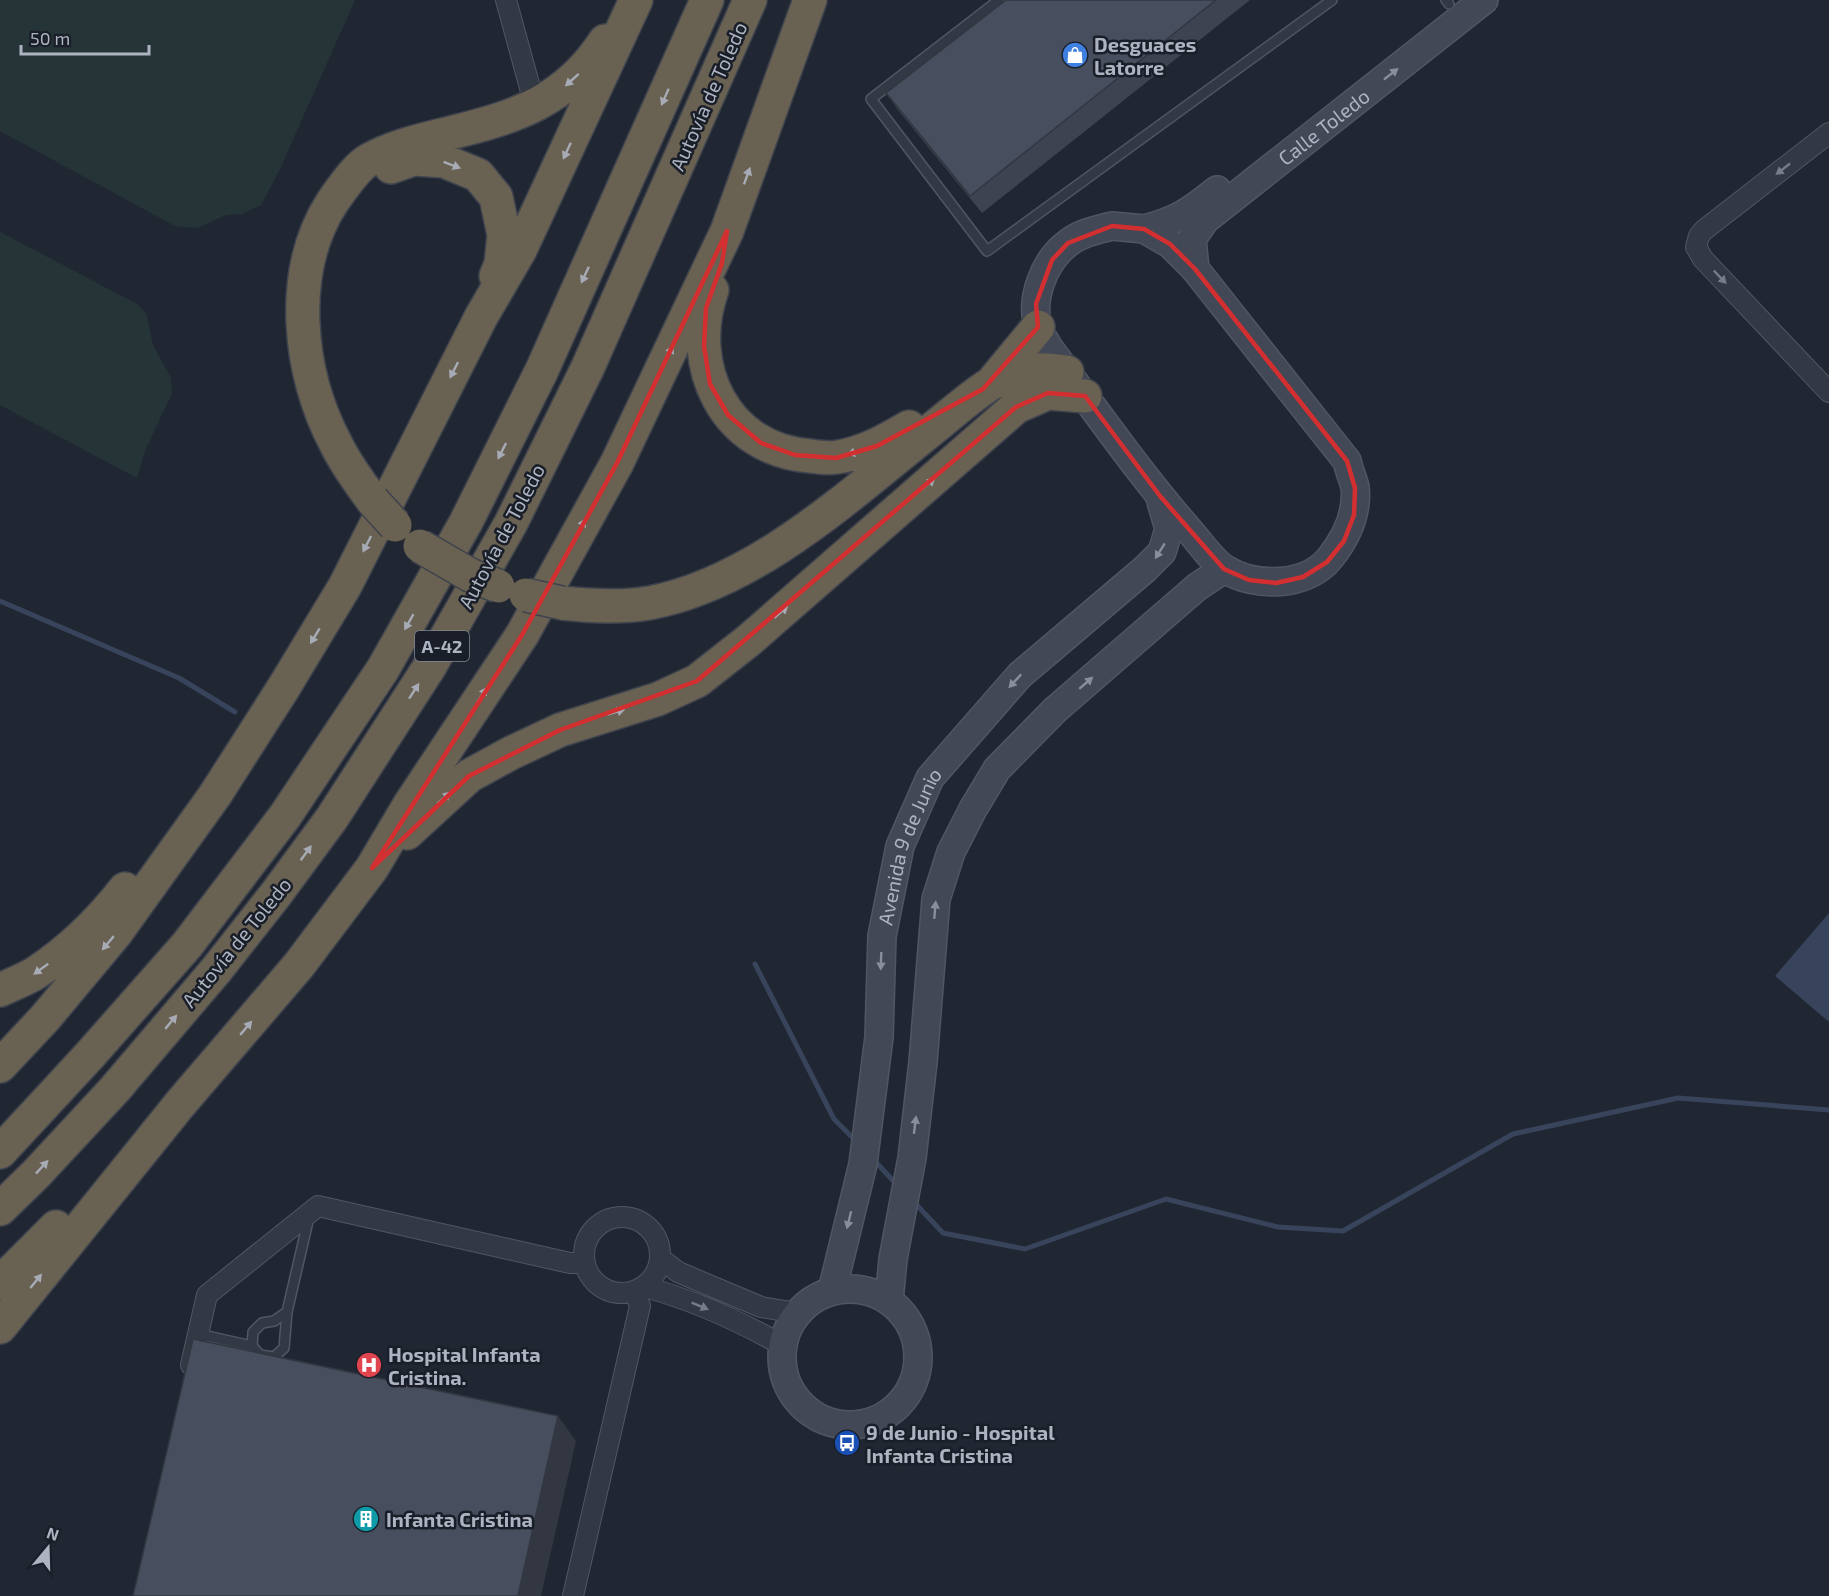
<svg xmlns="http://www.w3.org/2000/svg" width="1829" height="1596" font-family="'Exo 2',sans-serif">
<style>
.green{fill:#253537}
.water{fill:#37445b}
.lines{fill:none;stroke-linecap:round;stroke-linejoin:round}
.stream{stroke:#37445b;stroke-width:5}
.service-casing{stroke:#515662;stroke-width:12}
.minor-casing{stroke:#515662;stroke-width:22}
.secondary-casing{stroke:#515662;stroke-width:30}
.motorway-casing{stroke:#3e434e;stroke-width:36}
.service{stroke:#333944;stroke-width:9}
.minor{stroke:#333944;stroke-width:20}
.secondary{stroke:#424856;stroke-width:27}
.motorway{stroke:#696151;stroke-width:33}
.motorway-bridge-casing{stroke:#3e434e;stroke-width:36;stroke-linecap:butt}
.motorway-bridge{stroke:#696151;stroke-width:33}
.wall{fill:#3d4350}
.shaded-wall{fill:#323741}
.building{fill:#474e5d;stroke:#323741;stroke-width:1.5}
.oneway{fill:#888e9c}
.oneway2{fill:#a6abb6}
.oneway3{fill:#767c89}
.marked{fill:none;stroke:#d42f30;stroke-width:4.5;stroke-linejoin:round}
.labels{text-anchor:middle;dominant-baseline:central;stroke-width:5;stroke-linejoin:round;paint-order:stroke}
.shield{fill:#191e28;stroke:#818693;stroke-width:1.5}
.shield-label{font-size:18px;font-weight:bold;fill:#adb3c1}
.poi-label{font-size:20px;font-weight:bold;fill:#adb3c1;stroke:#191e28;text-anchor:start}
.street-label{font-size:20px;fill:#adb3c1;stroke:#191e28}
</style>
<rect width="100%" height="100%" fill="#202733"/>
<path class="green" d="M0 0H355L279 171 261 205 242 214 226 215 197 228 175 226 0 131Z
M0 232 137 304 146 313 153 345 171 378 172 393 145 451 137 478 0 405Z"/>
<path class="water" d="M1829 913V1022L1775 976Z"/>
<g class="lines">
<path class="stream" d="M0 601 179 678 235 712
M755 964 834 1119 856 1141
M873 1159 897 1185
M912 1200 943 1233 1025 1249 1166 1199 1278 1227 1343 1231 1513 1134 1678 1098 1829 1110"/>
<g class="service-casing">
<path id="service" d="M999 0 871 99 987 251 1332 0
M1446 0 1449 4
M287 1312 274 1321 262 1323 253 1332 252 1346 260 1355 274 1357 284 1348 287 1312 309 1217
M198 1334 252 1346"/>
</g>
<g class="minor-casing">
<path id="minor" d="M506 0 535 106
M1829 133 1704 230 1699 236 1696 247 1703 259 1829 392
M584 1255a38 38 0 1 1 76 0a38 38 0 1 1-76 0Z
M661 1259 678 1272 761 1307 797 1313
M645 1287C693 1300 739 1321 782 1345
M191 1365 207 1295 318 1206 570 1263H584
M573 1596 640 1306 635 1292"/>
</g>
<g class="secondary-casing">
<g id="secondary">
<path d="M1112 226 1144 229 1170 244 1195 269 1347 461C1349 470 1353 479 1355 487 1358 515 1346 538 1330 558 1307 587 1255 588 1225 569 1213 562 1198 540 1188 529 1138 472 1095 409 1049 348 1046 342 1040 334 1038 327 1030 298 1044 261 1068 243 1081 233 1096 230 1112 226Z"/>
<path d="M1144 229C1177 221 1191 211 1217 190"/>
<path id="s1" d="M1195 269 1192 239 1205 220 1484 0"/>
<circle cx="850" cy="1357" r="68"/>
<path id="s2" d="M832 1291 863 1164 879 1037 882 936 900 846 930 778 1020 675 1145 569 1162 552 1169 529 1160 498"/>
<path d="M889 1301 893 1259 912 1158 923 1062 936 899 951 852 973 809 997 769 1055 710 1197 587 1224 569"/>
</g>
</g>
<g class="motorway-casing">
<path id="motorway" d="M391 167 414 159 444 161 478 175 496 197 504 235 501 264 496 276
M712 290C685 366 725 450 810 456 819 457 829 459 838 457 864 453 887 440 909 427
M995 379 1038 327
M373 501C360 483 346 465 336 444 298 373 287 271 333 201 341 190 357 166 369 160 394 146 422 140 450 133 516 117 566 101 605 41
M562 603C591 606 620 608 649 603 758 583 856 489 941 422 958 408 974 394 992 383 1025 369 1030 367 1067 372
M407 833 469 776 511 753 560 730 658 699 697 681 748 641 1016 407 1048 393 1085 396
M0 990C11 985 23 980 34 974 68 952 100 921 125 889
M0 1066 45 1018 116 933 215 795 284 687 345 586 481 317 520 250 636 0
M0 1152 89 1056 187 945 285 816 383 669 466 522 542 370 707 0
M0 1209 36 1174 115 1089 217 969 276 894 332 818 430 666 511 523 588 367 750 0
M0 1283 56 1227
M0 1327 180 1104 299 965 372 868 410 804 522 635 617 463 727 231 810 0"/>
</g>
<use href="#service" class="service"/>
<use href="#minor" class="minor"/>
<use href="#secondary" class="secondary"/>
<use href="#motorway" class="motorway"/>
<g class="motorway-bridge-casing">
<path id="motorway-bridge" d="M373 501 395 525
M420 546 470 575 498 586
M526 595 562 603"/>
</g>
<use href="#motorway-bridge" class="motorway-bridge"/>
</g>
<path class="wall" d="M1006 0H1250L982 213 898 110 886 93Z"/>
<path class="shaded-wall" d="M558 1416 576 1441 541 1596H518Z"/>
<path class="building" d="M1006 0H1216L970 196 886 93Z
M193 1339 558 1416 518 1596H133Z"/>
<defs><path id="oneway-solid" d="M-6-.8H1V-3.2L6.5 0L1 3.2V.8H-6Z" transform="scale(1.5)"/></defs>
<g class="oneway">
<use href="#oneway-solid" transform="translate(1391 74) rotate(-38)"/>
<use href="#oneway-solid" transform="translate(1160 551) rotate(122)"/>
<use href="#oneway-solid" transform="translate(1015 681) rotate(133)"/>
<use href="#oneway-solid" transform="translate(1086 683) rotate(-41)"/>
<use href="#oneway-solid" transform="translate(935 910) rotate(-85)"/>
<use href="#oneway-solid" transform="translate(881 961) rotate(92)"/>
<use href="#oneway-solid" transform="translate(915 1125) rotate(-83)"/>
<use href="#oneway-solid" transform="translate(849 1220) rotate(104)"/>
</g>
<g class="oneway2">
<use href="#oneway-solid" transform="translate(572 80) rotate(138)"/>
<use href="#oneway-solid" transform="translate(665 97) rotate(114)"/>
<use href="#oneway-solid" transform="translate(567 151) rotate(115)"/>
<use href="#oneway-solid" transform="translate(452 165) rotate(21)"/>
<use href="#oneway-solid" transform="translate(747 176) rotate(-70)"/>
<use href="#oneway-solid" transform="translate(585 275) rotate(115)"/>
<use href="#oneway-solid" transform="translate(669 354) rotate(-64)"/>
<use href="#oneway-solid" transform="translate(454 370) rotate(117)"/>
<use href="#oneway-solid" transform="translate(502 451) rotate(117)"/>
<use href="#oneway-solid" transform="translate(856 452) rotate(164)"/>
<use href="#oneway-solid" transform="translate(928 484) rotate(-41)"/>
<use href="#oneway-solid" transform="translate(581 527) rotate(-61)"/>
<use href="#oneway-solid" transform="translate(367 544) rotate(117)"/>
<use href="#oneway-solid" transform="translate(781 612) rotate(-41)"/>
<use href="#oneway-solid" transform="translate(409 622) rotate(120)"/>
<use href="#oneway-solid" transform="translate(315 636) rotate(121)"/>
<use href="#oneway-solid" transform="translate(414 691) rotate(-57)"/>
<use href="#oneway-solid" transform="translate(482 695) rotate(-57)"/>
<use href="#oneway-solid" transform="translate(616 712) rotate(-17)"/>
<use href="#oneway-solid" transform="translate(444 798) rotate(-41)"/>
<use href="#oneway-solid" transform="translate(306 853) rotate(-54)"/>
<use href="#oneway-solid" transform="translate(108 943) rotate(130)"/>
<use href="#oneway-solid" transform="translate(41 969) rotate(144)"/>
<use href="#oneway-solid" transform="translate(171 1022) rotate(-50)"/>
<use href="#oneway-solid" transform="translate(246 1028) rotate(-50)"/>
<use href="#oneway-solid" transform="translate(42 1167) rotate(-47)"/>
<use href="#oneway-solid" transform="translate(36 1281) rotate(-51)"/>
</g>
<g class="oneway3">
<use href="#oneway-solid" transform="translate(1783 169) rotate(142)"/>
<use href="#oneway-solid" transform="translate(1720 277) rotate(46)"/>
<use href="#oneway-solid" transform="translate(700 1306) rotate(22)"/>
</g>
<path class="marked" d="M1112 226 1144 229 1170 244 1195 269 1347 461 1355 488 1354 515 1344 541 1327 562 1303 577 1276 583 1249 580 1224 569 1160 496 1085 396 1048 393 1016 407 697 681 560 730 469 776 372 868 522 635 617 463 727 231 722 263 706 308 704 346 710 384 728 415 761 443 795 455 836 458 877 446 983 389 1038 327 1036 304 1052 260 1068 243Z"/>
<defs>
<g id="shop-disc" transform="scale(1.35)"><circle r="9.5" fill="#3f7fe0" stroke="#191e28"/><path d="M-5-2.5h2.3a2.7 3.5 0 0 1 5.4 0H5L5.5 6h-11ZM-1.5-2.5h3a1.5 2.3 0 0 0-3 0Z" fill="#fff"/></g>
<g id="hospital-disc" transform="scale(1.35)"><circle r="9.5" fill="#e0444e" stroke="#191e28"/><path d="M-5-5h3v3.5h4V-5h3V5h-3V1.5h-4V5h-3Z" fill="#fff"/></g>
<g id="bus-disc" transform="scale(1.35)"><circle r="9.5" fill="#1a4fb4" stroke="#191e28"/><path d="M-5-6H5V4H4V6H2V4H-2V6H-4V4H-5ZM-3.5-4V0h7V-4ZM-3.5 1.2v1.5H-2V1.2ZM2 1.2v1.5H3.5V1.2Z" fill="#fff"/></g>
<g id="building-disc" transform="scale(1.35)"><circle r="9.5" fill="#0f9aa8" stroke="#191e28"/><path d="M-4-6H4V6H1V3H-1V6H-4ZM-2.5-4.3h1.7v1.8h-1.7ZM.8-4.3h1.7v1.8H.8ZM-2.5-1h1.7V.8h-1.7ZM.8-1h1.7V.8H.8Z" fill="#fff"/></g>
</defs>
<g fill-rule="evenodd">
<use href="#shop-disc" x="1075" y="55"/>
<use href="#hospital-disc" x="369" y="1365"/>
<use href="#bus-disc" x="847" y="1443"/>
<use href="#building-disc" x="366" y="1519"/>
</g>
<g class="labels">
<rect class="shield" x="415" y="631" width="54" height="30" rx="4.5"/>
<g class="shield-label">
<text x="442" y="646">A-42</text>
</g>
<g class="poi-label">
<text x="1094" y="44">Desguaces<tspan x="1094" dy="23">Latorre</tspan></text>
<text x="388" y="1354">Hospital Infanta<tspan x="388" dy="23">Cristina.</tspan></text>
<text x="866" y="1432">9 de Junio - Hospital<tspan x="866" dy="23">Infanta Cristina</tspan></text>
<text x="386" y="1519">Infanta Cristina</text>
</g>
<g class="street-label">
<text transform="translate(708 96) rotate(-66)">Autovía de Toledo</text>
<text stroke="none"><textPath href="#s1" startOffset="204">Calle Toledo</textPath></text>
<text transform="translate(501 536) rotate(-62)">Autovía de Toledo</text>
<text stroke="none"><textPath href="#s2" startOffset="454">Avenida 9 de Junio</textPath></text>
<text transform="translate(236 942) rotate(-51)">Autovía de Toledo</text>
</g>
</g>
<g transform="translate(48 1548) rotate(19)" stroke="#191e28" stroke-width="4.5" paint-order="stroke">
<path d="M0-4.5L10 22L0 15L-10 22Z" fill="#adb3c1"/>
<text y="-9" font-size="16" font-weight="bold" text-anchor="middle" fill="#adb3c1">N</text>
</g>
<path d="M21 45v9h128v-9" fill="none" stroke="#adb3c1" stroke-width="3"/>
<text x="30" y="45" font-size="18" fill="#adb3c1" stroke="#191e28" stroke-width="4.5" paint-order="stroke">50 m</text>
</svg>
